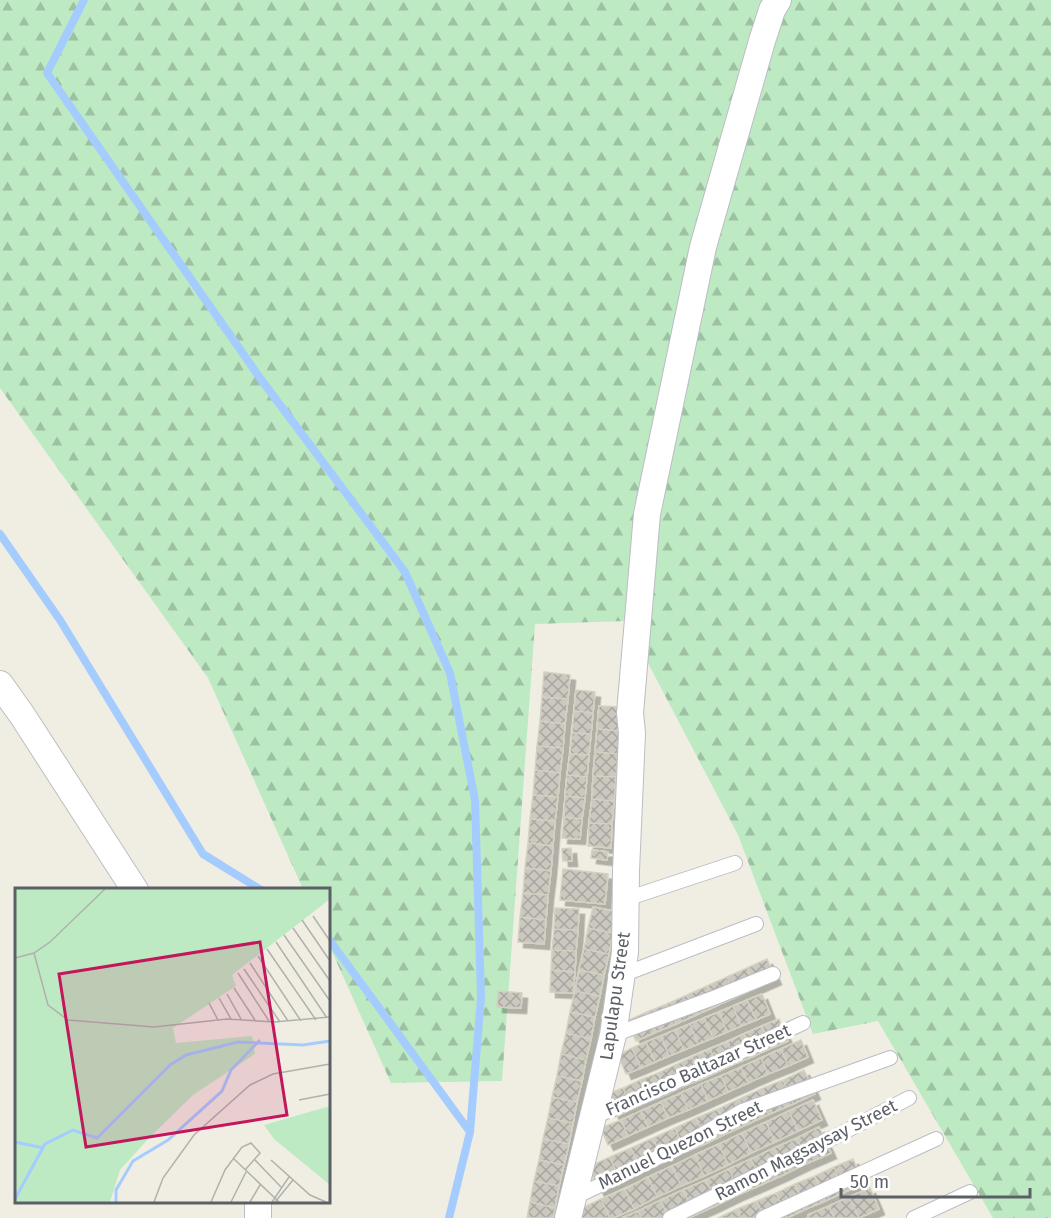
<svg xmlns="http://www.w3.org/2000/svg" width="1051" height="1218" font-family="'Fira Sans',sans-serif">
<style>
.forest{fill:url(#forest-firs)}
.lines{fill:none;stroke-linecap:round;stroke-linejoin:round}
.stream{stroke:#a4ccff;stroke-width:8}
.building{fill:url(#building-cross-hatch);stroke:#d5d1c1;stroke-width:1.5;filter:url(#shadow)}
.lane-casing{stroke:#bbbdc4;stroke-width:16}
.street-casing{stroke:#bbbdc4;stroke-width:28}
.lane{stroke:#fff;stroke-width:14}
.street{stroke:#fff;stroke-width:26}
.labels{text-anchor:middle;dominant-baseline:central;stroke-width:6;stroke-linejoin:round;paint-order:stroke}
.street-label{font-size:18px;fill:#5b5f66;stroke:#fff}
.inset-river{fill:none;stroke:#a4ccff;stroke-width:3}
.inset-road{fill:none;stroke:#b0b1ad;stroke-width:1.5}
.view{fill:#c2185b;fill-opacity:0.15;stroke:#c2185b;stroke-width:3}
.inset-edge{fill:none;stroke:#5b5f66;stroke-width:3}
</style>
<defs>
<pattern id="forest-firs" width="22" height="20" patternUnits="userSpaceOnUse" patternTransform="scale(1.5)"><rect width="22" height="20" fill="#bdeac3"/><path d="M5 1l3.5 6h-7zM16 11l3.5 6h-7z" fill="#9dc1a2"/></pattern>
<pattern id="building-cross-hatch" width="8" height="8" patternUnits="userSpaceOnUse" patternTransform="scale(1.5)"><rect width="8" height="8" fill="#cbc8c0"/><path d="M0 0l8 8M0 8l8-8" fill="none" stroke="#a8a6a0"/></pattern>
<filter id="shadow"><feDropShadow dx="5.5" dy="5.5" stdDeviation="0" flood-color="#0004"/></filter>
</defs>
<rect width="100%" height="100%" fill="#f0eee3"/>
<path class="forest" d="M0 0H1051V1218H993L878 1021 813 1034 738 835 626 621 535 624 502 1081 391 1083 329 945 328 890 303 889 208 678 0 388Z"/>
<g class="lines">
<path class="stream" d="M84 0 47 73 260 378 405 572 450 673 475 800 481 997 470 1132 449 1218
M0 534 60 620 203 854 261 890
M328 938 470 1132"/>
</g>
<path class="building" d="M544 672 570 675 568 699 542 697Z
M576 690 595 692 593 713 574 711Z
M542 697 568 699 565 724 540 721Z
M599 706 622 707 620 731 597 729Z
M574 711 593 713 591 734 572 733Z
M540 721 565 724 563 748 537 746Z
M597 729 620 731 618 754 595 752Z
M572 733 591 734 589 755 570 754Z
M537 746 563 748 560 773 535 770Z
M595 752 618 754 616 777 593 776Z
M570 754 589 755 587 777 567 775Z
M535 770 560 773 558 797 533 795Z
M567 775 587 777 585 798 565 796Z
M593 776 616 777 614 801 592 799Z
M533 795 558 797 555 821 530 819Z
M565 796 585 798 582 819 564 817Z
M592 799 614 801 612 824 589 823Z
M564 817 582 819 580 839 562 838Z
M530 819 555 821 553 846 528 843Z
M589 823 612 824 611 848 588 846Z
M528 843 553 846 551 871 525 868Z
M571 848 572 861H563L562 849Z
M592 850 608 852 607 860 591 858Z
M525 868 551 871 548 895 523 893Z
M563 869 608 874 605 904 560 900Z
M523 893 548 895 546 920 520 917Z
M593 907 618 912 613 933 588 928Z
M555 908 579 909 578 930 554 929Z
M520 917 546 920 544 944 518 942Z
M588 928 613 933 609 954 584 949Z
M554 929 578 930 576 951 552 950Z
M584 949 609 954 604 975 579 970Z
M552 950 576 951 575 972 551 970Z
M767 959 776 979 756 988 747 968Z
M747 968 756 988 736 997 727 977Z
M551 970 575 972 573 993 550 992Z
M579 970 604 975 600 996 575 991Z
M727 977 736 997 716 1006 707 986Z
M707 986 716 1006 696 1015 687 995Z
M498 991 522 993 521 1008 497 1007Z
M575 991 600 996 595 1017 570 1012Z
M762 994 770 1014 756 1020 747 1000Z
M687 995 696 1015 676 1024 667 1004Z
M747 1000 756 1020 741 1026 733 1006Z
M667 1004 676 1024 656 1032 647 1012Z
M733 1006 741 1026 727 1032 719 1012Z
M570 1012 595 1017 591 1039 566 1033Z
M647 1012 656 1032 636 1041 627 1021Z
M719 1012 727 1032 713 1038 704 1018Z
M704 1018 713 1038 698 1044 690 1024Z
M779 1019 788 1041 771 1048 762 1026Z
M690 1024 698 1044 684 1050 675 1030Z
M762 1026 771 1048 754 1056 744 1034Z
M675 1030 684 1050 669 1056 661 1036Z
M566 1033 591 1039 586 1060 561 1054Z
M744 1034 754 1056 737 1063 727 1042Z
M661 1036 669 1056 655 1062 646 1042Z
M801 1040 808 1057 788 1066 781 1049Z
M646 1042 655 1062 641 1068 632 1048Z
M727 1042 737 1063 719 1071 710 1049Z
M632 1048 641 1068 626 1074 618 1055Z
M710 1049 719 1071 702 1079 692 1057Z
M781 1049 788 1066 768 1074 761 1058Z
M561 1054 586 1060 582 1081 557 1076Z
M692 1057 702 1079 684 1086 675 1065Z
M761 1058 768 1074 748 1083 741 1067Z
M675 1065 684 1086 667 1094 658 1073Z
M741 1067 748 1083 728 1092 721 1076Z
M804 1070 815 1094 793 1104 783 1080Z
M658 1073 667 1094 650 1101 640 1080Z
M557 1076 582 1081 577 1102 552 1097Z
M721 1076 728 1092 708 1101 701 1084Z
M640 1080 650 1101 632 1109 623 1088Z
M783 1080 793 1104 772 1113 761 1089Z
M701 1084 708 1101 688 1110 681 1093Z
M623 1088 632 1109 615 1117 605 1095Z
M761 1089 772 1113 750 1123 739 1099Z
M681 1093 688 1110 668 1118 661 1102Z
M552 1097 577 1102 573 1123 548 1118Z
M739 1099 750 1123 728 1133 718 1109Z
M813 1100 822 1120 798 1131 789 1111Z
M661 1102 668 1118 648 1127 641 1111Z
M718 1109 728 1133 707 1143 696 1118Z
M641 1111 648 1127 628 1136 621 1120Z
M789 1111 798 1131 775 1142 766 1122Z
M548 1118 573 1123 569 1144 543 1139Z
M696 1118 707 1143 685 1152 675 1128Z
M621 1120 628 1136 608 1145 601 1128Z
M766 1122 775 1142 751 1153 742 1133Z
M819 1127 831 1153 808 1163 797 1138Z
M675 1128 685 1152 664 1162 653 1138Z
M742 1133 751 1153 728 1165 719 1144Z
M653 1138 664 1162 642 1172 631 1148Z
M797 1138 808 1163 785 1174 774 1148Z
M543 1139 569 1144 564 1165 539 1160Z
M719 1144 728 1165 704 1176 695 1155Z
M631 1148 642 1172 620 1181 610 1157Z
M774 1148 785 1174 763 1184 751 1159Z
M695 1155 704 1176 681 1186 672 1166Z
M610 1157 620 1181 599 1191 588 1167Z
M751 1159 763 1184 740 1194 729 1169Z
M853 1159 864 1184 845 1192 834 1167Z
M539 1160 564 1165 559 1186 534 1181Z
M672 1166 681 1186 657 1197 648 1177Z
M834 1167 845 1192 825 1201 815 1176Z
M729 1169 740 1194 717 1205 706 1180Z
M815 1176 825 1201 806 1209 795 1184Z
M648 1177 657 1197 634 1209 625 1189Z
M706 1180 717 1205 695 1215 683 1190Z
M534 1181 559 1186 555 1208 530 1202Z
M795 1184 806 1209 787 1218 776 1193Z
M870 1188 879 1209 859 1218 849 1197Z
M625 1189 634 1209 613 1218H610L601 1199Z
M683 1190 695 1215 689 1218H668L661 1200Z
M776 1193 787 1218H764L757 1201Z
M849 1197 859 1218H834L829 1206Z
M601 1199 610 1218H581L578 1210Z
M661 1200 668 1218H641L638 1211Z
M757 1201 764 1218H741L737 1209Z
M530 1202 555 1208 553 1218H527Z
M829 1206 834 1218H809L808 1215Z
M737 1209 741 1218H718Z
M638 1211 641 1218H622Z"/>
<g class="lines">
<g class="lane-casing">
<path id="lane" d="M626 899 735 863
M622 975 756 924
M613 1035 716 997 773 974
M593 1117 651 1093 803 1023
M573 1198 684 1145 742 1111 890 1058
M670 1218 823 1143 909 1098
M763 1218 936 1139
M914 1218 970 1192"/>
</g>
<g class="street-casing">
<path id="street" d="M0 684 22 715 135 890
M258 1202V1218
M568 1218 613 1035 625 952 626 871 632 733 630 713 647 514 703 247 762 41 772 10 778 0"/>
</g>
<use href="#lane" class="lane"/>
<use href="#street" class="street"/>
</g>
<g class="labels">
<g class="street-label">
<text transform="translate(615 996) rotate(-82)">Lapulapu Street</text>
<text transform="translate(698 1070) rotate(-24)">Francisco Baltazar Street</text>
<text transform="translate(680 1145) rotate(-26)">Manuel Quezon Street</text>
<text transform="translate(806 1150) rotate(-27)">Ramon Magsaysay Street</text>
</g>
</g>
<g transform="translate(15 888)">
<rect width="315" height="315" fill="#f0eee3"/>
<path d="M315 218V297L259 251 249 237Z" fill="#bdeac3"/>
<path d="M0 1H315V11L217 87 221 98 158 140 161 155 237 148 240 166 178 207 135 249 105 282 95 314H0Z" fill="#bdeac3"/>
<path class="inset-river" d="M0 254 29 260M0 311 30 256 58 242 82 250 155 177 171 167 223 154 288 157 315 153M101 314V302L118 273 153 252 207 203 216 182 245 152"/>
<path class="inset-road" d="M298 28 315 53M287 32 315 73M278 40 315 93M269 47 315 113M261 54 312 130M252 61 301 132M19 65 33 117 53 132 139 139 212 131 259 134 315 129M243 68 286 133M0 70 19 65 35 54 90 1M235 75 273 133M229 81 265 134M223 85 254 133M219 100 240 132M212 106 226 131M204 110 216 131M194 115 203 132M284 212 315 206M219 271 264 314M240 272 266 299M256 272 295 307 311 314M139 314 148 290 179 247 235 197 258 186 315 176M196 314 210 282 227 259 236 255 245 265 230 282M216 314 231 284M235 314 245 297M257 314 274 289M260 314 278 292"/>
<path class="view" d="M245 54 272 227 71 259 44 86Z"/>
<rect width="315" height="315" class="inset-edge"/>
</g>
<path d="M841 1188v9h189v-9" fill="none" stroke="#5b5f66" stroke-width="3"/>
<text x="850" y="1188" font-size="18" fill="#5b5f66" stroke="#ffffff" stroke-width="4.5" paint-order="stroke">50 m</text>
</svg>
